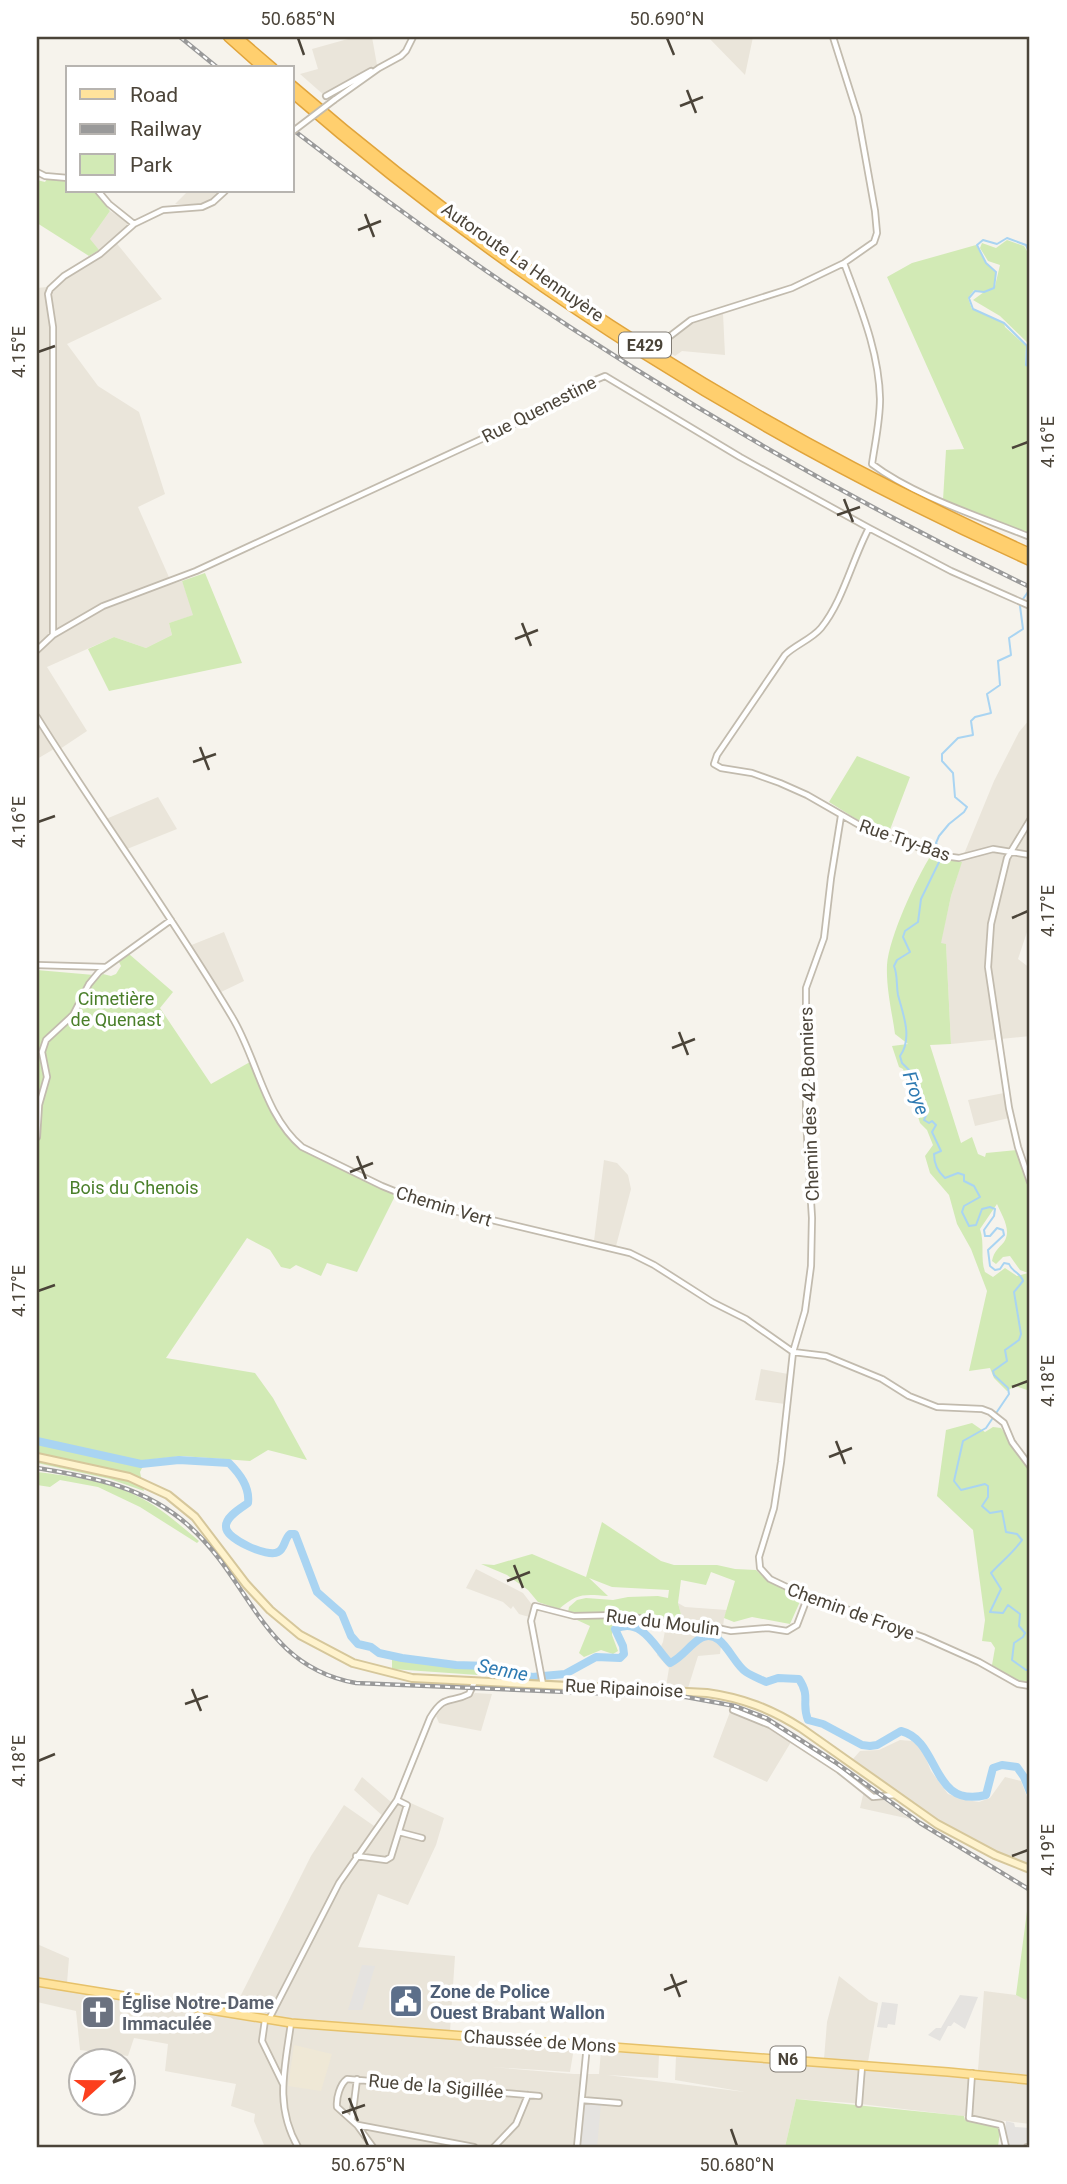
<svg xmlns="http://www.w3.org/2000/svg" width="1067" height="2184" font-family="Roboto,sans-serif">
<style>
.residential{fill:#eae5da}
.education{fill:#efe8d6}
.green{fill:#d2eab5;fill-rule:evenodd}
.parking{fill:#e5e3e0}
.lines{fill:none;stroke-linecap:round;stroke-linejoin:round}
.stream{stroke:#a9d4f2;stroke-width:2}
.river{stroke:#a9d4f2;stroke-width:8}
.street-casing{stroke:#c2bbae;stroke-width:8}
.secondary-casing{stroke:#d6c79b;stroke-width:10}
.primary-casing{stroke:#e6c16a;stroke-width:10}
.highway-casing{stroke:#e0a43c;stroke-width:11}
.street{stroke:#fff;stroke-width:4.5}
.secondary{stroke:#fff3cd;stroke-width:6}
.primary{stroke:#ffe39c;stroke-width:7}
.highway{stroke:#ffcf6e;stroke-width:8}
.rail-casing{stroke:#9a9a9a;stroke-width:4.5}
.rail{stroke:#fff;stroke-width:2;stroke-dasharray:5;stroke-linecap:butt}
.street-bridge-casing{stroke:#c2bbae;stroke-width:8;stroke-linecap:butt}
.street-bridge{stroke:#fff;stroke-width:4.5}
.ticks{fill:none;stroke:#4b4439;stroke-width:2.5}
.labels{text-anchor:middle;dominant-baseline:central;stroke-width:7;stroke-linejoin:round;paint-order:stroke}
.shield{fill:#fff;stroke:#817c74;stroke-width:2}
.shield-label{font-size:16px;font-weight:bold;fill:#4b4439}
.street-label{font-size:18px;fill:#4b4439;stroke:#fff}
.park-label{font-size:18px;fill:#4a7f2a;stroke:#fff}
.service-label{font-size:18px;font-weight:bold;fill:#4e5e75;stroke:#fff;text-anchor:start}
.worship-label{font-size:18px;font-weight:bold;fill:#5b616d;stroke:#fff;text-anchor:start}
.water-label{font-size:19px;font-style:italic;fill:#2e7ab2;stroke:#fff}
.neatline{fill:none;stroke:#4b4439;stroke-width:2.5}
.ticks-label{font-size:18px;text-anchor:middle;fill:#4b4439}
</style>
<rect width="100%" height="100%" fill="#f6f3ec"/>
<path class="residential" d="M355 37H372L377 65 325 96 300 74 318 69 312 49Z
M708 37H753L745 75Z
M188 191H221L209 202 200 204H175Z
M110 211 131 224 114 240 162 299 67 344 98 386 139 412 165 494 138 507 172 584 182 581 194 615 169 623 172 635 146 648 114 637 47 667 87 731 60 749H54L37 759V288L47 287 63 273 99 250 89 240Z
M723 313 725 355 682 351 675 356 659 346 684 325 700 317Z
M1030 719V923L1018 959 1030 968V1036L951 1044 946 945 940 944 951 896 964 854 994 781 1019 732Z
M158 797 177 829 127 849 106 819Z
M224 932 244 981 219 993 189 946Z
M1004 1093 1009 1118 975 1126 968 1100Z
M604 1160 617 1163 628 1175 631 1189 616 1246 594 1241Z
M761 1369 788 1374 785 1404 755 1400Z
M476 1569 523 1593 533 1606 529 1617 519 1614 513 1606 511 1609 503 1602 466 1588Z
M678 1603 685 1607 727 1610 724 1618 720 1654 698 1656 688 1688 666 1687 669 1668 657 1655 663 1642 666 1625 678 1626 683 1622Z
M475 1693 492 1694 481 1731 439 1723 436 1716 446 1703 468 1699Z
M730 1712 776 1731 791 1742 767 1782 713 1757Z
M900 1740 912 1741 922 1749 931 1771 948 1794 966 1800 979 1802 990 1798 1005 1777 1021 1781 1030 1805V1865L988 1849 962 1834 922 1810 853 1759 860 1751 879 1750Z
M362 1777 391 1802 395 1796 444 1818 436 1845 408 1905 378 1894 358 1947 455 1956 450 2031 319 2022 233 2011 311 1856 344 1805 377 1828 385 1818 354 1790Z
M864 1791 873 1799 880 1797 910 1819 860 1808Z
M37 1944 69 1958 67 1983 37 1978Z
M839 1976 869 2000 878 2003 868 2062 824 2059 827 2022Z
M37 1986 269 2024 574 2048 570 2072 491 2067 574 2074H599L601 2051 659 2055 658 2078 607 2075 745 2092 675 2080 676 2056 1030 2082V2124L852 2103 796 2099 785 2147H260L264 2145 254 2121 255 2114 231 2106 236 2084 165 2071 168 2044 134 2038 128 2056 80 2050 76 2011 37 2002Z
M1030 1990V2075L978 2070 984 1991 1016 1995 1026 1999Z"/>
<path class="education" d="M294 2045 332 2054 321 2091 288 2086Z"/>
<path class="green" d="M47 179 68 181V191H94L110 211 90 239 99 250 89 256 37 223V180L45 182Z
M1007 240 1024 246 1030 256V366L1028 365 1030 345 1000 316 973 300 984 292 974 290 968 298 972 309 1004 323 1005 327 1026 346 1025 365 1030 368V535L943 500 946 450 964 449 887 277 912 263 976 245 986 263 995 272V286L1000 265 988 261 980 248 982 243 996 248Z
M205 573 242 663 109 691 88 649 114 637 146 648 172 635 169 623 193 615 182 581Z
M857 756 910 777 888 835 869 827 829 802Z
M931 855 962 862 951 896 941 943 946 944 951 1044 930 1045 961 1143 972 1137 978 1154 985 1157 986 1153 1017 1150 1030 1189V1391L1015 1386 1007 1391 994 1378 990 1368 969 1371 987 1291 971 1249 957 1224 949 1195 930 1173 925 1156 933 1145 927 1130 920 1123 903 1069 899 1067 892 1046 908 1044 895 1034C892 1012 886 988 887 965 889 937 916 879 931 855ZM997 1204C1002 1216 1012 1230 1004 1242 998 1249 994 1251 992 1261L996 1264 1003 1257 1010 1256 1020 1270 1028 1273 1017 1276 1005 1268 993 1277 985 1272C980 1258 985 1244 980 1229Z
M129 954 173 992 160 1008 211 1084 250 1062C262 1092 273 1123 296 1146L396 1194 357 1272 327 1263 321 1276 296 1265 290 1269 281 1267 270 1250 247 1238 166 1358 255 1373 273 1398 307 1460 268 1450 250 1461 182 1456 146 1460 140 1472 144 1491 110 1479 37 1463V970L94 975 68 1017 71 1021 93 982 103 974 111 976 116 974 121 966 119 962Z
M972 1423 985 1432 993 1427 1001 1428 1030 1470V1683C1017 1684 1004 1672 992 1665L995 1648 991 1642 982 1641 985 1620 973 1530 937 1496 946 1430Z
M37 1472C70 1476 107 1481 137 1496 160 1507 180 1525 199 1541L197 1543 140 1507 98 1487 60 1480 50 1487 37 1485Z
M602 1522 661 1561 674 1565H717L735 1569 756 1570 769 1582 802 1597 790 1624 752 1617 734 1622 724 1618 735 1581 711 1572 706 1585 681 1580 678 1603 683 1622 608 1612 582 1615 568 1612 569 1607 577 1600 586 1598 613 1600 628 1597 658 1596 668 1598 669 1590 612 1587 589 1578 608 1596C584 1594 577 1593 559 1609L538 1602 528 1590 507 1575 481 1564 494 1565 532 1554 586 1577Z
M606 1616 613 1617 612 1635 618 1651 613 1654 601 1650 584 1657 579 1653 590 1626 577 1620Z
M392 1656 487 1667 519 1678 392 1669Z
M1029 1896 1030 1990 1026 2000 1016 1995Z
M796 2099 964 2116 965 2120 997 2127 1000 2131 998 2147H785Z"/>
<path class="parking" d="M362 1965 375 1966 362 2010H348Z
M960 1995 978 1997 965 2029 954 2022 951 2026H948L940 2041 928 2035 936 2028H941Z
M882 2002 898 2004 895 2025 888 2024 887 2028 877 2027Z
M583 2102 601 2103 597 2147H580Z
M1006 2121 1014 2123 1015 2127 1030 2128V2144L1010 2147 1005 2141Z"/>
<g class="lines">
<path class="stream" d="M1030 254 1026 245 1007 238 997 244 983 240 977 245 986 263 996 272 994 288 984 292 975 291 969 298 973 309 1004 323 1027 346 1026 365 1030 367
M1023 599 1030 589
M942 853 936 843 939 836 949 824 964 812 967 807 955 797 953 773 942 761V754L958 738 973 735 971 721 975 717 991 713 987 694 1000 685 998 661 1011 655 1009 638 1023 629 1020 606
M941 858 921 899 918 922 905 931 903 937 910 952 897 960 894 966C898 976 896 984 898 995 903 1014 913 1038 900 1056L902 1063 912 1073 919 1105 927 1113 924 1120 929 1123 932 1121 936 1125 932 1132 941 1151 934 1154C934 1164 937 1171 945 1178L958 1173 964 1175V1181L974 1186 980 1197 964 1206 962 1212 969 1226 976 1225 982 1209 990 1207 995 1209 994 1216 984 1230 985 1236H990L997 1228 1003 1230 1004 1235 988 1250 990 1266 995 1270 1000 1269 1004 1263 1009 1264C1012 1272 1021 1273 1023 1281L1014 1292 1021 1334 1019 1340 1005 1350 1007 1361 993 1371 994 1375 1008 1388 1009 1394 986 1428 963 1441 954 1481 961 1490 985 1484 988 1486V1497L982 1506 990 1513 1002 1511 1006 1532 1017 1534 1022 1540C1013 1553 1002 1561 991 1573L1001 1589 990 1612 1003 1613 1008 1605 1020 1614 1019 1626 1025 1633 1023 1637 1014 1643 1012 1660 1026 1670H1030"/>
<path class="river" d="M37 1441 141 1464 179 1460 229 1463C240 1474 250 1487 248 1503 241 1508 225 1517 226 1527 226 1539 268 1558 278 1552 285 1549 284 1539 290 1534H295L317 1592 342 1614 351 1636 358 1644 371 1647 379 1653 402 1658 456 1665 488 1666 532 1677 565 1674 596 1657 620 1658 624 1654 623 1646 615 1629C642 1616 655 1648 670 1663 683 1657 689 1645 701 1638 722 1627 732 1663 746 1672 752 1676 760 1679 766 1682L778 1678 799 1679C811 1697 801 1703 808 1720L823 1724 862 1745 870 1746 877 1745 901 1731C941 1741 930 1809 986 1795L993 1768 1002 1765 1017 1767 1024 1777 1030 1792"/>
<g class="street-casing">
<path id="street" d="M326 96 371 71
M334 100 379 68 401 56 406 51 413 37
M37 172 45 176 68 178
M98 191 109 204 134 224
M844 263C860 307 879 351 880 399 880 421 875 443 872 464 914 496 981 517 1030 537
M661 343 691 320 792 288 844 263 874 242 877 233 875 211 858 116 833 37
M869 528C852 560 843 601 821 628 812 639 795 645 785 655L717 755 714 764 721 768 752 773 780 783 807 795 868 830 944 856 959 858 993 849 1030 855
M53 635V327L48 294 50 289 64 276 100 254 134 224 163 210 202 207 213 202 225 191
M37 650 53 635 103 606 196 571 538 413 593 381 605 376 740 457 869 528 951 571 1030 606
M37 717C100 818 171 914 232 1017 257 1058 264 1115 302 1147L382 1186 429 1205 630 1253 654 1265 712 1302 746 1319 793 1352 826 1356 882 1379 909 1396 937 1407 982 1409 990 1412 1004 1423 1012 1442 1030 1466
M841 816 831 878 824 938 806 988V1119L812 1218 811 1266 805 1311 793 1352 781 1462 774 1508 759 1557 760 1568 770 1579 791 1589 923 1637 979 1662 1018 1684 1030 1686
M1030 820 1007 858 991 924 988 967 1009 1108 1018 1147 1030 1182
M37 965 105 967
M37 1137 39 1105 47 1077 42 1052 46 1040 73 1015 89 984 99 972 171 920
M543 1685 531 1621 535 1606 574 1616 617 1615 689 1625H703L731 1631 768 1628 787 1631 797 1625 808 1596
M733 1710 770 1725 839 1770 873 1797 894 1795
M399 1832 422 1838
M356 1856 386 1860 391 1857 407 1805 397 1800
M269 2019 339 1883 397 1800 430 1718C445 1693 450 1704 469 1694L475 1681
M265 2020 262 2041 283 2084
M291 2023C285 2067 274 2106 298 2147
M972 2073 969 2118 1001 2125 1006 2147
M582 2100 619 2103
M859 2104 862 2066
M352 2119 357 2079
M358 2125 474 2147
M373 2147 357 2125 337 2107C336 2098 340 2084 347 2079L539 2096
M494 2147 516 2124 528 2095
M577 2147 587 2045
M1027 2147H1030"/>
</g>
<g class="secondary-casing">
<path id="secondary" d="M37 1457 129 1477 168 1495 195 1517 246 1584 270 1610 300 1635 353 1663 412 1678 707 1693C743 1698 771 1709 801 1728L937 1824 995 1855 1030 1869"/>
</g>
<g class="primary-casing">
<path id="primary" d="M37 1982 291 2023 948 2072 1030 2080"/>
</g>
<g class="highway-casing">
<path id="highway" d="M228 37 263 68
M237 37 273 68
M292 85C512 276 765 434 1030 553
M292 93C512 284 765 442 1030 561"/>
</g>
<use href="#street" class="street"/>
<use href="#secondary" class="secondary"/>
<use href="#primary" class="primary"/>
<use href="#highway" class="highway"/>
<g class="rail-casing">
<path id="rail" d="M180 37 218 68
M292 129C522 307 768 461 1030 587
M37 1468C92 1477 146 1487 189 1526 252 1582 262 1666 356 1683L686 1697 735 1706 766 1718 835 1762 920 1823 1030 1890"/>
</g>
<use href="#rail" class="rail"/>
<g class="street-bridge-casing">
<path id="street-bridge" d="M292 132 334 100"/>
</g>
<use href="#street-bridge" class="street-bridge"/>
</g>
<path class="ticks" d="M298 38 304 55M667 38 674 55M687 90 696 113M680 106 703 97M365 214 374 237M358 230 381 221M38 352 55 346M1012 448 1028 442M844 499 853 522M837 515 860 507M522 623 531 646M515 639 538 630M200 747 209 770M193 762 216 754M38 822 55 816M1012 918 1028 911M679 1032 688 1055M672 1048 695 1039M357 1156 366 1179M350 1172 373 1163M38 1291 55 1285M1012 1387 1028 1381M836 1441 845 1464M829 1457 852 1448M514 1565 523 1588M507 1581 530 1572M192 1689 201 1711M185 1704 208 1696M38 1761 55 1754M1012 1856 1028 1850M671 1974 680 1997M664 1990 687 1981M349 2098 358 2121M342 2113 365 2105M361 2129 368 2146M731 2129 737 2146"/>
<defs>
<g id="civic-square" transform="scale(1.75)"><rect x="-9" y="-9" width="18" height="18" rx="4" fill="#5c6f8a" stroke="#fff"/><path d="M-.6-6.5H3V-4.5H.6V-3L4-1V1h2V6H-6V1h2V-1L-.6-3ZM-1.2 2.5V6h2.4V2.5Z" fill="#fff"/></g>
<g id="church-square" transform="scale(1.75)"><rect x="-9" y="-9" width="18" height="18" rx="4" fill="#6b7280" stroke="#fff"/><path d="M-1.2-6h2.4v3.5h3.3v2.4h-3.3V6h-2.4V-.1h-3.3v-2.4h3.3Z" fill="#fff"/></g>
</defs>
<g fill-rule="evenodd">
<use href="#civic-square" x="406" y="2001"/>
<use href="#church-square" x="98" y="2012"/>
</g>
<g class="labels">
<g class="shield">
<rect x="619" y="332.5" width="52" height="25" rx="5"/>
<rect x="770.5" y="2046.5" width="35" height="25" rx="5"/>
</g>
<g class="shield-label">
<text x="645" y="345">E429</text>
<text x="788" y="2059">N6</text>
</g>
<g class="street-label">
<text transform="translate(523 262) rotate(35)">Autoroute La Hennuyère</text>
<text transform="translate(539 409) rotate(-27)">Rue Quenestine</text>
<text transform="translate(905 840) rotate(19)">Rue Try-Bas</text>
<text transform="translate(809 1104) rotate(-92)">Chemin des 42 Bonniers</text>
<text transform="translate(444 1206) rotate(17)">Chemin Vert</text>
<text transform="translate(851 1611) rotate(20)">Chemin de Froye</text>
<text transform="translate(663 1622) rotate(7)">Rue du Moulin</text>
<text transform="translate(624 1688) rotate(3)">Rue Ripainoise</text>
<text transform="translate(540 2041) rotate(4)">Chaussée de Mons</text>
<text transform="translate(436 2086) rotate(5)">Rue de la Sigillée</text>
</g>
<g class="park-label">
<text x="116" y="998">Cimetière<tspan x="116" dy="21">de Quenast</tspan></text>
<text x="134" y="1187">Bois du Chenois</text>
</g>
<g class="service-label">
<text x="430" y="1991">Zone de Police<tspan x="430" dy="21">Ouest Brabant Wallon</tspan></text>
</g>
<g class="worship-label">
<text x="122" y="2002">Église Notre-Dame<tspan x="122" dy="21">Immaculée</tspan></text>
</g>
<g class="water-label">
<text transform="translate(916 1093) rotate(71)">Froye</text>
<text transform="translate(503 1670) rotate(11)">Senne</text>
</g>
</g>
<rect width="1067" height="2184" fill="none" stroke="#ffffff" stroke-width="77"/>
<rect x="66" y="66" width="228" height="126" fill="#ffffff" stroke="#b7b4b0" stroke-width="2"/>
<rect x="80" y="89" width="35" height="10" fill="#ffe39c" stroke="#b7b4b0" stroke-width="2"/>
<text x="130" y="102" font-size="21" fill="#4b4439">Road</text>
<rect x="80" y="124" width="35" height="10" fill="#9a9a9a" stroke="#b7b4b0" stroke-width="2"/>
<text x="130" y="136" font-size="21" fill="#4b4439">Railway</text>
<rect x="80" y="154" width="35" height="21" fill="#d2eab5" stroke="#b7b4b0" stroke-width="2"/>
<text x="130" y="172" font-size="21" fill="#4b4439">Park</text>
<g transform="translate(102 2082) rotate(69)"><circle r="33" fill="#ffffff" stroke="#b7b4b0" stroke-width="2"/>
<path d="M0-5L12 26L0 18L-12 26Z" fill="#fc3f1d"/>
<text y="-10" font-size="19" font-weight="bold" text-anchor="middle" fill="#4b4439">N</text>
</g>
<rect x="38" y="38" width="990" height="2108" class="neatline"/>
<g class="ticks-label">
<text x="298" y="25">50.685°N</text>
<text x="667" y="25">50.690°N</text>
<text transform="translate(19 352) rotate(-90)" y="6">4.15°E</text>
<text transform="translate(1048 442) rotate(-90)" y="6">4.16°E</text>
<text transform="translate(19 822) rotate(-90)" y="6">4.16°E</text>
<text transform="translate(1048 911) rotate(-90)" y="6">4.17°E</text>
<text transform="translate(19 1291) rotate(-90)" y="6">4.17°E</text>
<text transform="translate(1048 1381) rotate(-90)" y="6">4.18°E</text>
<text transform="translate(19 1761) rotate(-90)" y="6">4.18°E</text>
<text transform="translate(1048 1850) rotate(-90)" y="6">4.19°E</text>
<text x="368" y="2171">50.675°N</text>
<text x="737" y="2171">50.680°N</text>
</g>
</svg>
